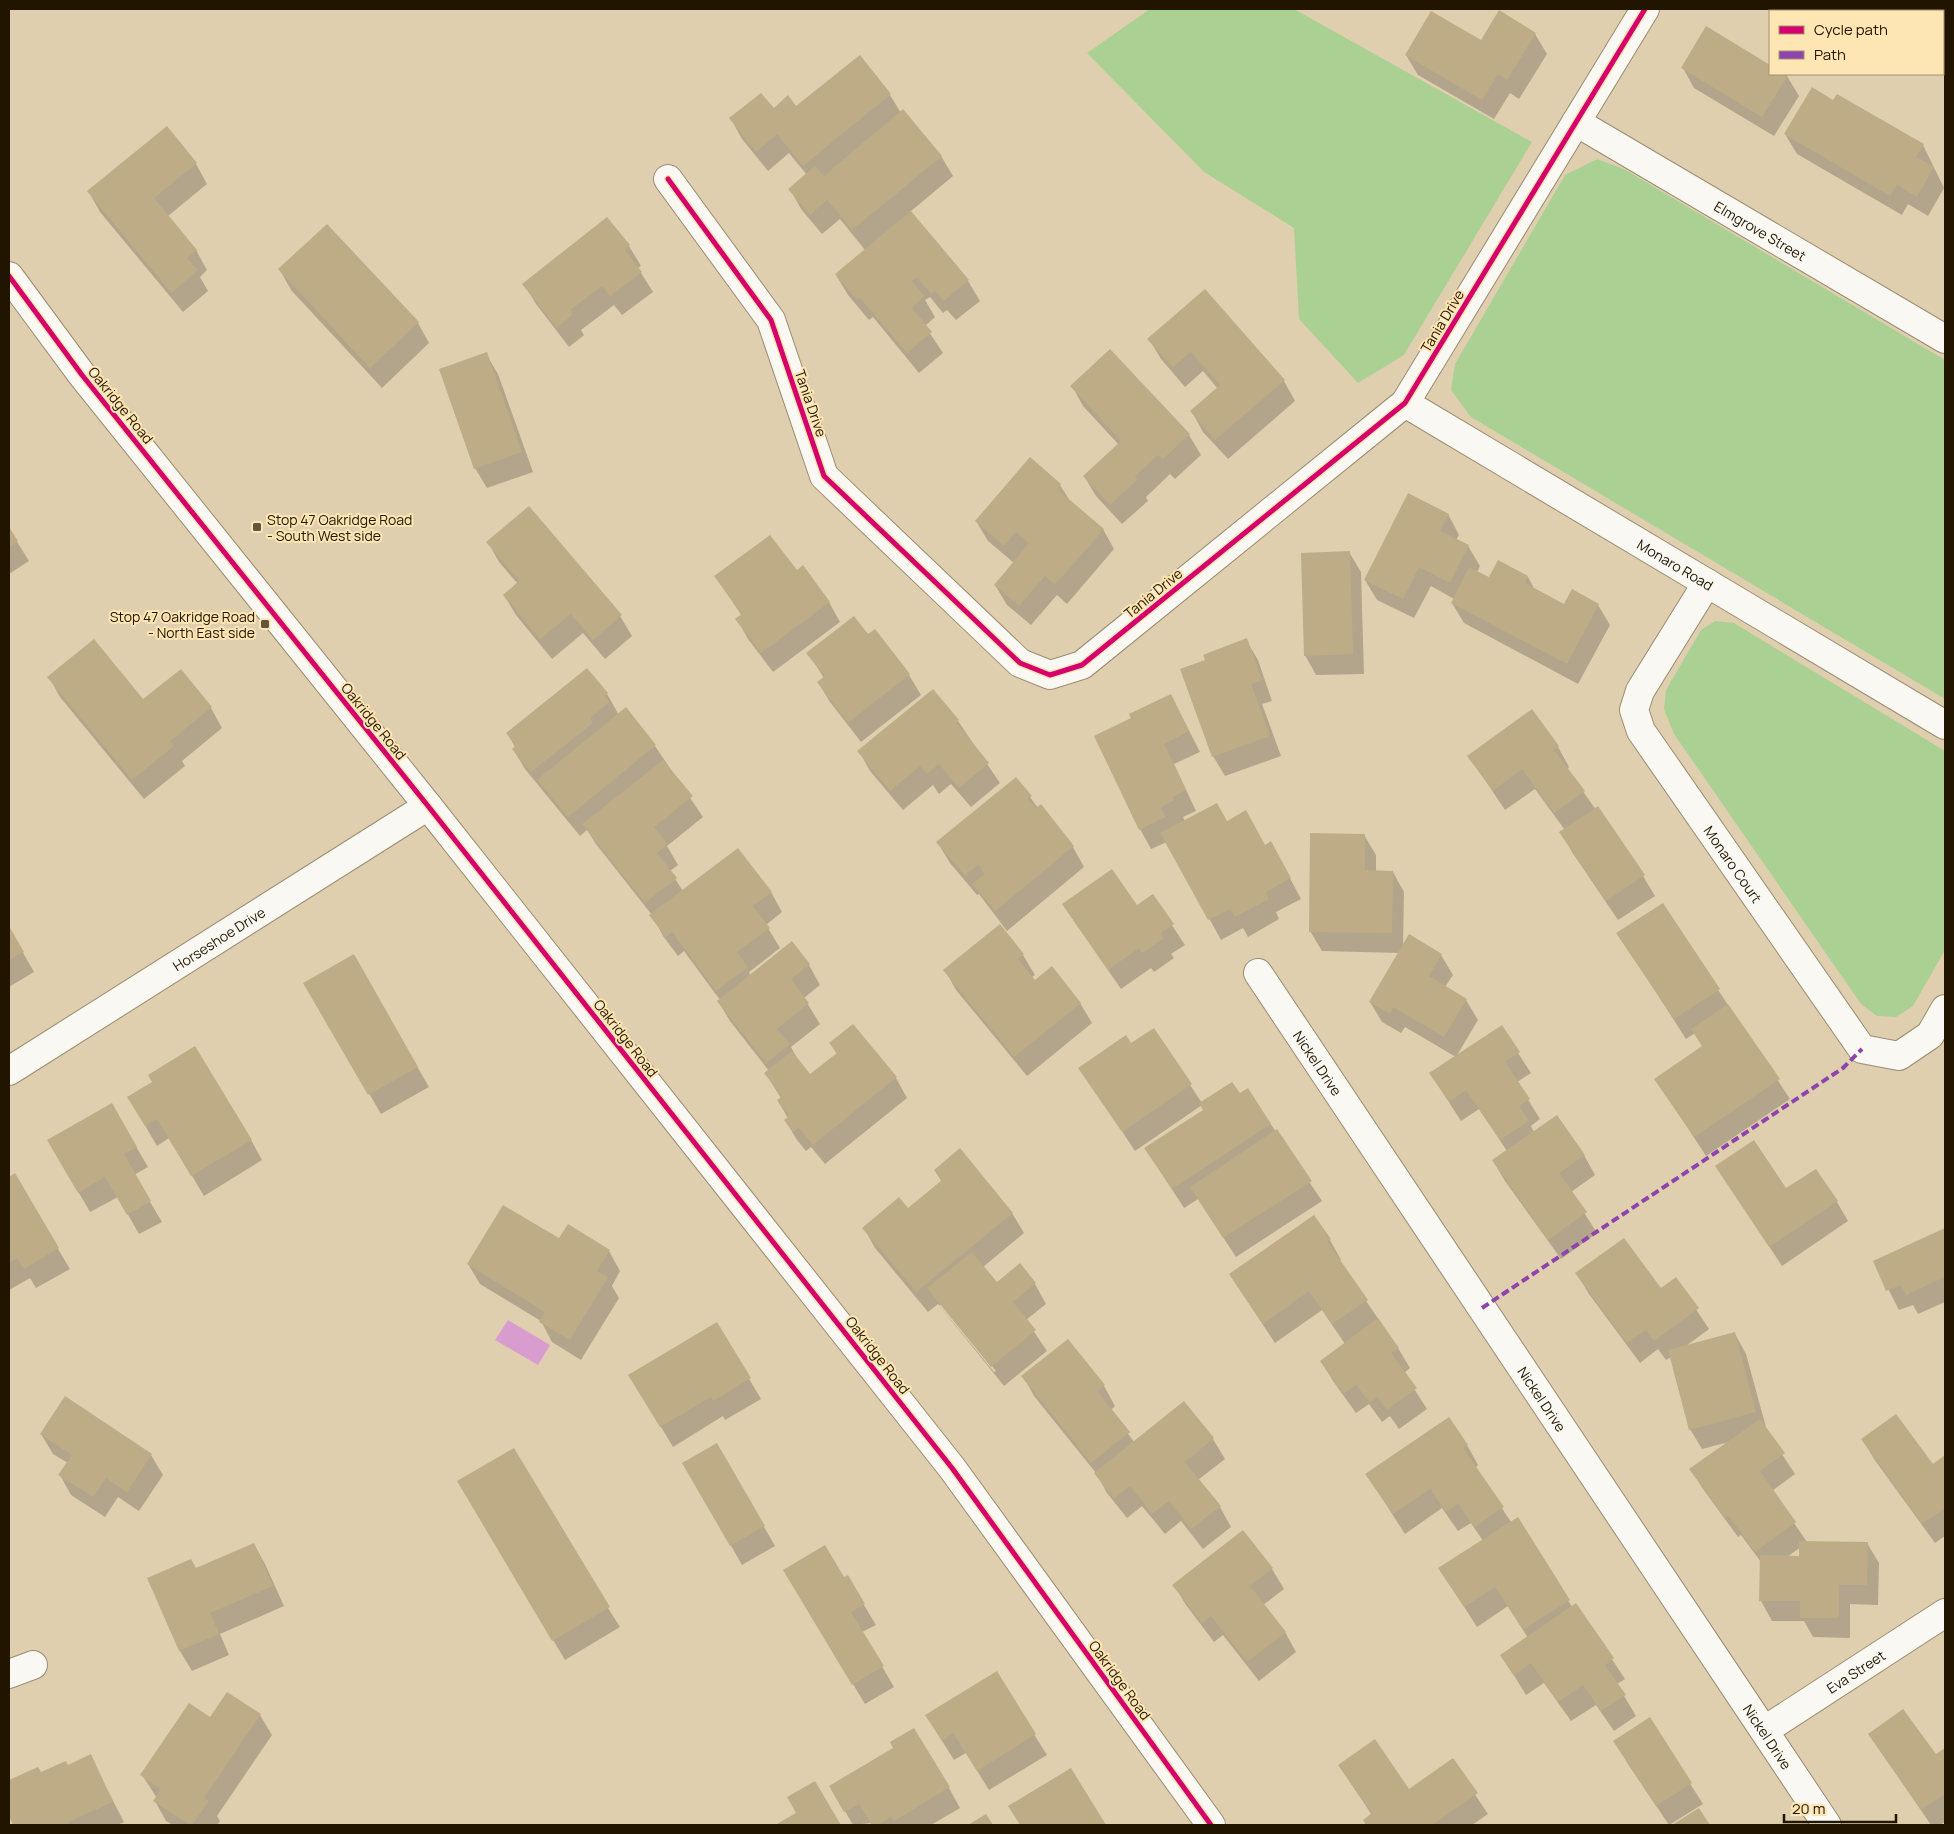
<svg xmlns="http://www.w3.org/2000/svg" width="1954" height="1834" font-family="Manrope,sans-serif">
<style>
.green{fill:#abd094}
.water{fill:#d89dce}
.shadow{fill:#0003;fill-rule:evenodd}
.building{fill:#beac86}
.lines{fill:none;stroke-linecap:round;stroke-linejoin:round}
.street-casing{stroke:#998c72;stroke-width:30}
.secondary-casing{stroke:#998c72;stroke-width:30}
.street{stroke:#faf8f3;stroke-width:28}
.secondary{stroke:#faf8f3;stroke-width:28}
.quiet{stroke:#8e44ad;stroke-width:4;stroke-dasharray:8 4;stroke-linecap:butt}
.cycleway-casing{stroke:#fde5b4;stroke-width:8}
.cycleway{stroke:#d6006c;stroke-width:5}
.poi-dot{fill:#64563d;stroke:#fde5b4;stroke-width:2}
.labels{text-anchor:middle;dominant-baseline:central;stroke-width:4;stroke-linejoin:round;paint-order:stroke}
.street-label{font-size:14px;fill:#211500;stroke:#fde5b4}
.poi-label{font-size:14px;fill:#211500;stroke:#fde5b4;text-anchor:start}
</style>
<rect width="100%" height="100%" fill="#e0cfae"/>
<path class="green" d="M1150 9H1294L1532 142 1404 355 1358 383 1299 319 1294 228 1204 172 1087 53Z
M1597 159 1624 169 1945 360V699L1471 417 1451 390 1455 364 1565 175Z
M1715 621 1734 623 1945 751V950L1913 1006 1896 1017 1877 1016 1861 1004 1674 734 1664 709 1666 690 1701 630Z"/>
<path class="water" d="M508 1320 550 1345 538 1365 495 1340Z"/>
<path class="shadow" d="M1856 9H1945V58H1943V11H1857Z
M1707 28 1770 66V74H1783L1787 76 1799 96 1774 136 1694 88 1683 68Z
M1535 34 1547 54 1519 99 1510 93 1494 119 1418 75 1406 55Z
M859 56 890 95 901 113 941 156 953 176 910 212 968 281 980 301 956 320 947 310 943 313 930 297 925 300 935 317 925 326 943 353 919 373 873 317 869 320 848 295 836 275 865 250 840 219 822 234 801 209 790 189 807 175 789 153 768 171 742 139 731 119 774 109 796 107Z
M1834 102 1923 145 1944 188 1928 216 1908 204 1902 215 1797 154 1785 134Z
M196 164 207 184 168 216 196 250 207 270 200 277 208 291 183 312 100 212 89 192Z
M607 219 629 246 641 266 638 268 653 292 622 315 614 305 581 330 584 335 569 347 536 304 524 284Z
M280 270 418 323 429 343 382 388 291 290Z
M1149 339 1284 381 1295 401 1228 459 1203 432 1192 412 1218 389 1203 371 1185 387 1161 359Z
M1110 350 1189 435 1201 455 1175 479 1170 474 1146 497 1148 501 1122 524 1096 496 1084 476 1119 445 1083 406 1072 386Z
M486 354 498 374 533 472 487 488 475 468Z
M1060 485 1070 501 1103 529 1114 549 1067 604 1057 595 1031 625 1007 605 995 585 1014 563 988 541 976 521Z
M1448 514 1459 535 1456 540 1468 546 1480 566 1477 572 1490 579 1528 577 1535 590 1565 606 1598 605 1610 625 1578 684 1464 623 1452 603 1454 599 1431 586 1414 618 1377 600 1365 580Z
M9 529 29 561 9 574Z
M488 542 620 616 632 636 605 659 583 633 552 659 516 615 504 595 518 584 499 562Z
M1349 552 1361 572 1364 674 1316 675 1305 655Z
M796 572 829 602 840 622 773 672 748 639 737 619 742 616 715 576Z
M874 631 909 675 921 695 861 742 830 702 818 682 824 678 808 653 868 636Z
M1246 640 1258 660 1272 701 1262 704 1281 756 1225 776 1213 756 1207 661Z
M49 677 143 701 211 708 222 728 182 761 185 766 144 799 60 697Z
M607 694 619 715 626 709 655 746 703 817 667 846 678 865 670 871 683 891 771 892 782 912 766 925 780 948 749 972 751 976 792 943 809 965 820 985 804 998 820 1024 791 1047 799 1062 810 1076 837 1054 830 1043 853 1026 896 1078 907 1098 825 1164 811 1147 806 1151 797 1140 785 1120 788 1118 778 1101 781 1098 766 1074 769 1071 730 1021 718 1001 720 1000 684 951 678 956 663 936 652 915 596 844 587 830 580 836 525 769 513 749 515 747 507 733Z
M1171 695 1200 752 1174 764 1196 811 1183 817 1185 821 1227 822 1265 846 1282 863 1301 899 1276 912 1279 919 1248 937 1243 928 1221 940 1167 842 1151 849 1140 829 1133 719Z
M1531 711 1558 747 1569 767 1567 769 1643 876 1655 896 1618 920 1572 852 1561 832 1565 830 1535 789 1505 810 1469 756Z
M958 721 1000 783 971 807 951 784 939 794 933 785 903 810 870 771 859 751Z
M1016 778 1038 808 1073 847 1084 867 1007 931 979 894 977 895 950 863 938 843Z
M1364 835 1376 855V871L1393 872 1404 892 1403 947 1441 955 1453 975 1445 987 1466 1000 1478 1020 1456 1057 1405 1027 1401 1033 1382 1022 1370 1002 1400 953 1322 951 1310 931Z
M1152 895 1185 945 1171 954 1174 958 1154 972 1151 968 1121 989 1063 905 1137 906Z
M1662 905 1790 1099 1706 1156 1656 1079 1703 1047 1695 1033 1686 1039 1618 933Z
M1000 926 1023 955 1035 975 1032 977 1035 982 1080 1003 1092 1023 1027 1076 956 990 945 970Z
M9 928 34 972 9 987Z
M353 956 429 1087 381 1114 305 983Z
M1501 1027 1531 1073 1517 1082 1540 1119 1531 1126 1534 1132 1584 1155 1595 1175 1571 1192 1597 1233 1561 1259 1505 1181 1493 1161 1507 1151 1479 1109 1461 1121 1431 1074Z
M1154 1030 1202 1103 1239 1095 1248 1090 1322 1201 1236 1257 1198 1199 1184 1208 1158 1168 1205 1110 1202 1105 1135 1151 1080 1068 1131 1045Z
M153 1083 251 1140 262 1160 204 1196 169 1138 157 1146 140 1117Z
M112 1105 148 1167 134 1175 162 1222 139 1234 118 1197 90 1212 49 1141Z
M1717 1167 1786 1190 1837 1202 1848 1221 1782 1266Z
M935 1171 1012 1213 1024 1233 983 1267 997 1284H1035L1046 1304 1026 1320 1047 1351 1004 1386 938 1304 928 1312 875 1248 864 1228 908 1209 942 1182ZM939 1305H943L996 1371 994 1372Z
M14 1175 70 1269 36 1288 30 1278 9 1290V1178Z
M1314 1217 1330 1240 1341 1260 1339 1261 1398 1348 1410 1368 1404 1373 1427 1409 1399 1429 1390 1416 1382 1422 1369 1404 1356 1413 1333 1381 1321 1361 1345 1344 1322 1310 1275 1343 1230 1275Z
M1945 1230V1302L1918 1314 1913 1305 1899 1310 1874 1261Z
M559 1240 609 1251 620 1271 612 1286 619 1298 581 1360 552 1342 541 1321 480 1284 468 1264Z
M1577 1274 1661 1290 1676 1279 1709 1329 1686 1346 1735 1334 1746 1354 1767 1431 1795 1474 1772 1491 1807 1542 1867 1543 1879 1563 1878 1605 1850 1604V1638L1813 1637 1804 1621H1772L1761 1601V1562L1741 1535 1738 1537 1703 1489 1691 1469 1729 1442 1702 1449 1690 1429 1671 1357 1666 1360 1658 1349 1640 1363 1589 1294ZM1801 1547 1800 1557H1787Z
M717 1324 761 1399 725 1420 723 1416 673 1447 642 1395Z
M1023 1376 1104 1386 1115 1406 1111 1410 1134 1442 1184 1402 1213 1439 1225 1459 1198 1480 1220 1507 1231 1527 1203 1549 1181 1521 1165 1534 1142 1506 1127 1518 1107 1493 1096 1473 1034 1396Z
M41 1434 151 1455 163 1475 139 1511 118 1497 105 1517 71 1495 60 1475 68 1463 53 1454Z
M1863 1440 1932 1466 1945 1457V1536L1935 1543 1874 1459Z
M717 1445 775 1546 742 1565 684 1463Z
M1467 1445 1478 1465 1475 1468 1511 1522 1518 1518 1572 1607 1576 1605 1625 1679 1617 1684 1636 1716 1614 1731 1596 1705 1571 1721 1544 1683 1526 1695 1502 1656 1528 1638 1508 1606 1477 1627 1452 1588 1483 1541 1471 1523 1458 1531 1442 1508 1405 1534 1367 1475Z
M470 1501 608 1608 620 1627 565 1660Z
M1243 1531 1272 1569 1284 1589 1263 1605 1285 1632 1296 1652 1259 1681 1223 1635 1214 1642 1186 1605 1174 1585Z
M254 1544 265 1564 284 1606 220 1634 229 1655 192 1671 180 1651 196 1570Z
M847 1577 876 1625 862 1632 894 1687 865 1704 796 1590Z
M996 1673 1047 1755 989 1790 966 1753 954 1760 939 1736Z
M260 1715 272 1735 217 1816 220 1821 217 1825H173L166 1821 155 1801 157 1798 142 1775 210 1719Z
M1649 1719 1703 1804 1669 1825 1626 1761Z
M1869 1734 1936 1756 1945 1750V1822L1940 1825H1931Z
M90 1756 124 1822 117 1825H14L9 1814V1782L38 1768 41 1773 68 1766Z
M1452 1760 1488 1814 1472 1825H1367L1364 1821 1372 1815 1339 1766 1409 1790Z
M1071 1770 1105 1825H1021L1010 1807Z
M814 1783 839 1825H777L798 1813Z
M831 1787 949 1788 960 1808 931 1825H872L871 1823 853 1825Z"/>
<path class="building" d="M1908 9H1945V38H1943V11H1908Z
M1499 10 1536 33 1507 80 1498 74 1482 100 1405 55 1431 11 1481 40Z
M1706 26 1770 65V74L1788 75 1762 117 1681 68Z
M860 55 891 94 803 166 777 134 756 152 729 118 761 93 774 108 788 95 796 106Z
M1812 87 1833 100 1837 94 1924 144 1916 157 1934 167 1917 197 1897 185 1890 196 1784 134Z
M903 109 942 156 852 230 827 200 810 215 788 189 815 166 824 176Z
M167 126 197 163 154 198 197 250 187 258 198 270 171 293 87 191Z
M911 211 969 280 944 301 935 291 931 294 917 277 912 281 924 296 912 308 932 332 907 353 860 298 857 300 835 274Z
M607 217 630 245 625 250 642 272 610 296 602 286 570 310 573 314 557 328 522 284Z
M327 224 419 322 370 368 278 269Z
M1205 289 1285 380 1215 440 1190 411 1220 385 1191 352 1173 367 1147 339Z
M1110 349 1190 434 1163 459 1158 455 1135 476 1137 480 1110 505 1083 476 1121 441 1070 386Z
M487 352 522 452 474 469 439 369Z
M1030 457 1061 484 1057 489 1104 529 1055 585 1045 576 1019 606 994 585 1029 543 1016 532 1004 546 975 521Z
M1408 493 1449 514 1440 531 1469 545 1450 583 1419 567 1403 599 1364 580Z
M529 506 622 615 593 640 571 614 540 639 503 595 519 581 486 542Z
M9 527 18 541 9 547Z
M770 535 797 570 803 565 830 602 761 653 735 619 742 614 714 576Z
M1350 551 1353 654 1304 656 1301 553Z
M1498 560 1528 576 1525 583 1564 604 1572 589 1599 604 1567 664 1451 603 1469 567 1489 577Z
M854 616 868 634 875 629 910 674 848 723 817 682 825 676 806 653Z
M1247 638 1262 680 1251 684 1270 736 1212 757 1180 669 1205 660 1203 655Z
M94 639 143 699 181 669 212 707 170 741 174 746 132 780 47 677Z
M587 668 608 693 605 696 610 702 590 718 593 723 531 772 512 749 516 745 506 733Z
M933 689 959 720 956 722 989 763 959 788 939 764 927 774 920 766 890 791 857 751Z
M1171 694 1189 731 1164 744 1186 790 1173 797 1175 800 1161 807 1166 817 1139 830 1094 736 1131 718 1129 714Z
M626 707 656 745 568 817 537 780Z
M1532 709 1559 746 1554 750 1585 791 1554 813 1522 769 1493 791 1467 756Z
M663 760 693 796 654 827 667 844 657 853 677 878 645 903 582 824Z
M1016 777 1032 796 1027 798 1036 808 1041 804 1074 846 995 911 972 884 985 874 978 865 965 876 936 842Z
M1217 803 1227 821 1246 810 1265 845 1271 841 1291 878 1266 892 1269 899 1235 917 1230 909 1208 920 1160 833Z
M1598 806 1645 875 1606 901 1559 832Z
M1310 833 1365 834V870L1393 871 1392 933 1309 932Z
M738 848 772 892 753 906 770 928 737 952 748 967 716 991 672 932 666 937 649 915Z
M1112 869 1137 905 1153 894 1174 924 1161 933 1164 938 1142 953 1139 948 1108 970 1062 904Z
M1663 903 1720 989 1674 1019 1616 933Z
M1000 924 1024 954 1018 959 1035 980 1052 966 1081 1003 1014 1057 943 970Z
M9 926 24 952 9 960Z
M1409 934 1442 954 1429 976 1467 999 1444 1037 1393 1007 1390 1014 1369 1002Z
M792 941 810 964 791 979 809 1003 777 1029 790 1044 766 1063 717 1001Z
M354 954 418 1067 368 1095 303 983Z
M1728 1004 1780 1079 1694 1137 1654 1079 1702 1046 1691 1029Z
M853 1024 897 1077 813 1145 799 1128 793 1132 784 1120 789 1116 777 1100 782 1096 764 1073 792 1051 810 1074 837 1053 829 1043Z
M1502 1025 1520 1052 1505 1062 1530 1099 1519 1106 1529 1121 1500 1140 1466 1090 1449 1102 1429 1073Z
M1154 1028 1192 1084 1122 1132 1078 1068 1126 1035 1131 1043Z
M195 1046 252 1140 191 1176 157 1119 145 1126 127 1097 152 1082 148 1075Z
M1232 1082 1240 1093 1248 1088 1271 1124 1172 1189 1144 1148 1203 1110 1199 1103Z
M112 1103 137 1147 124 1154 151 1201 127 1215 105 1177 78 1193 47 1140Z
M1557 1115 1585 1155 1559 1173 1587 1212 1548 1240 1492 1160Z
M1277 1129 1312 1181 1223 1238 1190 1187Z
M1754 1140 1786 1188 1816 1169 1838 1201 1769 1247 1715 1166Z
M960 1148 1013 1213 916 1292 862 1228 899 1197 908 1208 942 1180 934 1170Z
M15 1173 59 1248 24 1269 17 1258 9 1263V1177Z
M503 1205 559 1238 568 1224 610 1250 597 1271 608 1277 570 1340 539 1322 545 1312 467 1264Z
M1314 1215 1331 1239 1327 1241 1368 1300 1332 1324 1309 1291 1263 1324 1229 1274Z
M1945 1228V1277L1906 1295 1901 1285 1886 1291 1873 1261Z
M1624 1238 1661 1288 1676 1277 1699 1308 1654 1341 1646 1330 1627 1343 1575 1273Z
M972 1252 997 1282 1020 1263 1036 1283 1013 1302 1036 1330 991 1367 927 1288Z
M1378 1318 1399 1348 1391 1353 1417 1388 1387 1410 1377 1397 1370 1403 1356 1385 1343 1394 1320 1361Z
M717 1322 751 1378 713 1401 711 1397 660 1427 628 1375Z
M1735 1332 1756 1412 1689 1430 1668 1350Z
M1068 1339 1105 1385 1097 1391 1130 1432 1091 1463 1021 1376Z
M65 1396 152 1454 127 1492 106 1478 93 1497 58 1475 72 1455 40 1434Z
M1184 1401 1214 1438 1185 1462 1221 1506 1191 1529 1169 1501 1152 1514 1130 1486 1114 1499 1094 1473Z
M1896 1414 1933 1464 1945 1455V1508L1922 1524 1861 1439Z
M1449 1417 1468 1445 1463 1448 1504 1507 1474 1527 1458 1504 1446 1512 1430 1489 1393 1514 1365 1474Z
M1760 1419 1785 1453 1760 1471 1796 1522 1755 1552 1729 1516 1725 1518 1689 1469Z
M717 1443 765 1526 730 1546 682 1463Z
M514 1448 610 1607 552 1641 457 1481Z
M1518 1517 1570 1600 1523 1630 1495 1587 1464 1607 1438 1568Z
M1243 1530 1273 1568 1250 1586 1286 1632 1247 1662 1211 1616 1202 1623 1172 1585Z
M1799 1541 1868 1542 1867 1585H1839V1618H1800V1601H1759L1760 1555 1799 1556Z
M254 1543 273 1586 210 1613 219 1634 179 1651 147 1578 191 1559 196 1568Z
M825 1545 844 1577 848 1575 865 1604 851 1612 884 1666 852 1685 783 1570Z
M1576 1603 1614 1658 1605 1665 1626 1695 1601 1711 1583 1685 1558 1702 1531 1663 1514 1676 1500 1655Z
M997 1671 1036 1734 977 1771 953 1733 942 1741 925 1715Z
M227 1692 261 1714 204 1798 209 1801 192 1825H190L153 1801 161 1789 140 1775 189 1703 210 1717Z
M1903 1709 1936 1754 1945 1748V1794L1921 1810 1868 1734Z
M1650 1717 1692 1783 1656 1806 1613 1741Z
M914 1728 950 1787 894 1821 891 1817 878 1825H872L859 1804 844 1812 829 1786 893 1748 890 1742Z
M1375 1739 1409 1789 1453 1758 1478 1793 1432 1825H1366L1363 1820 1372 1813 1338 1765Z
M91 1754 113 1802 68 1822 70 1825H13L9 1816V1780L38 1767 41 1772 66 1761 68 1765Z
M1071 1768 1106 1825H1020L1008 1806Z
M815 1781 841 1825H775L796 1813 787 1797Z
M1699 1808 1710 1825H1672Z
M986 1814 993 1825H968Z"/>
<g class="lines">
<g class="street-casing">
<g id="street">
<path id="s1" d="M1576 122 1945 339"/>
<path d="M668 179 771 320 824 476 1020 663 1050 675 1082 665 1405 403 1645 9"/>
<path id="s2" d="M1405 403 1945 725"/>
<path id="s3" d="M1707 583 1640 691 1634 710 1641 731 1862 1049 1899 1056 1930 1035 1945 1009"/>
<path id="s4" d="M1258 973 1827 1825"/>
<path id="s5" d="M9 1071 428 806"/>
<path d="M9 1674 33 1665"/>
<path id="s6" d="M1765 1730 1945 1613"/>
</g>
</g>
<g class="secondary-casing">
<path id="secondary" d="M9 276 82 375 428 806 952 1468 1211 1825"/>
</g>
<use href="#street" class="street"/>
<use href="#secondary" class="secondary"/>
<path class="quiet" d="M1482 1308 1843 1068 1862 1049"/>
<g class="cycleway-casing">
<path id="cycleway" d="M668 179 771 320 824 476 1020 663 1050 675 1082 665 1405 403 1645 9
M9 276 82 375 428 806 952 1468 1211 1825"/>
</g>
<use href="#cycleway" class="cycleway"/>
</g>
<g class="poi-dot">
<rect x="252" y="522" width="10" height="10" rx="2.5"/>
<rect x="260" y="619" width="10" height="10" rx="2.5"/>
</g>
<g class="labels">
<g class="street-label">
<text stroke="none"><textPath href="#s1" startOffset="214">Elmgrove Street</textPath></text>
<text transform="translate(1442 321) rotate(-59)">Tania Drive</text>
<text transform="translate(811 403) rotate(71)">Tania Drive</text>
<text transform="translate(121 405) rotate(51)">Oakridge Road</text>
<text stroke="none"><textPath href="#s2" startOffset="315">Monaro Road</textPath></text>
<text transform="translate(1153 593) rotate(-39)">Tania Drive</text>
<text transform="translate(374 721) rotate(51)">Oakridge Road</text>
<text stroke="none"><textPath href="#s3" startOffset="331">Monaro Court</textPath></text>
<text stroke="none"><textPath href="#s5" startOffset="248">Horseshoe Drive</textPath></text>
<text transform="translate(626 1038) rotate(52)">Oakridge Road</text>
<text stroke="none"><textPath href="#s4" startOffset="108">Nickel Drive</textPath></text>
<text transform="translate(878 1355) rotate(52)">Oakridge Road</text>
<text stroke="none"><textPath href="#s4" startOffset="512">Nickel Drive</textPath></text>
<text stroke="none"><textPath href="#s6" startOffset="108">Eva Street</textPath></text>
<text transform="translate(1120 1680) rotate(54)">Oakridge Road</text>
<text stroke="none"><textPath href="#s4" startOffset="918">Nickel Drive</textPath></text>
</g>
<g class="poi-label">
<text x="267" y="519">Stop 47 Oakridge Road<tspan x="267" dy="16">- South West side</tspan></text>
<text x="255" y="616" text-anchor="end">Stop 47 Oakridge Road<tspan x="255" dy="16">- North East side</tspan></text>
</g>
</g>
<rect width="1954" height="1834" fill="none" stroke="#211500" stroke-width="20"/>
<rect x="1769" y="10" width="175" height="65" fill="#fde5b4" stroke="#a5926c"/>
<rect x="1779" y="26" width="25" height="8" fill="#d6006c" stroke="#a5926c"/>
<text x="1814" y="35" font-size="15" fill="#211500">Cycle path</text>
<rect x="1779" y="51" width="25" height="8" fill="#8e44ad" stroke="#a5926c"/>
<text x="1814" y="60" font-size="15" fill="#211500">Path</text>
<path d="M1784 1814v8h112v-8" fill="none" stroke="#211500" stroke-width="2.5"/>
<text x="1792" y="1814" font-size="15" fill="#211500" stroke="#fde5b4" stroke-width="4" paint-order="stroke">20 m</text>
</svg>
